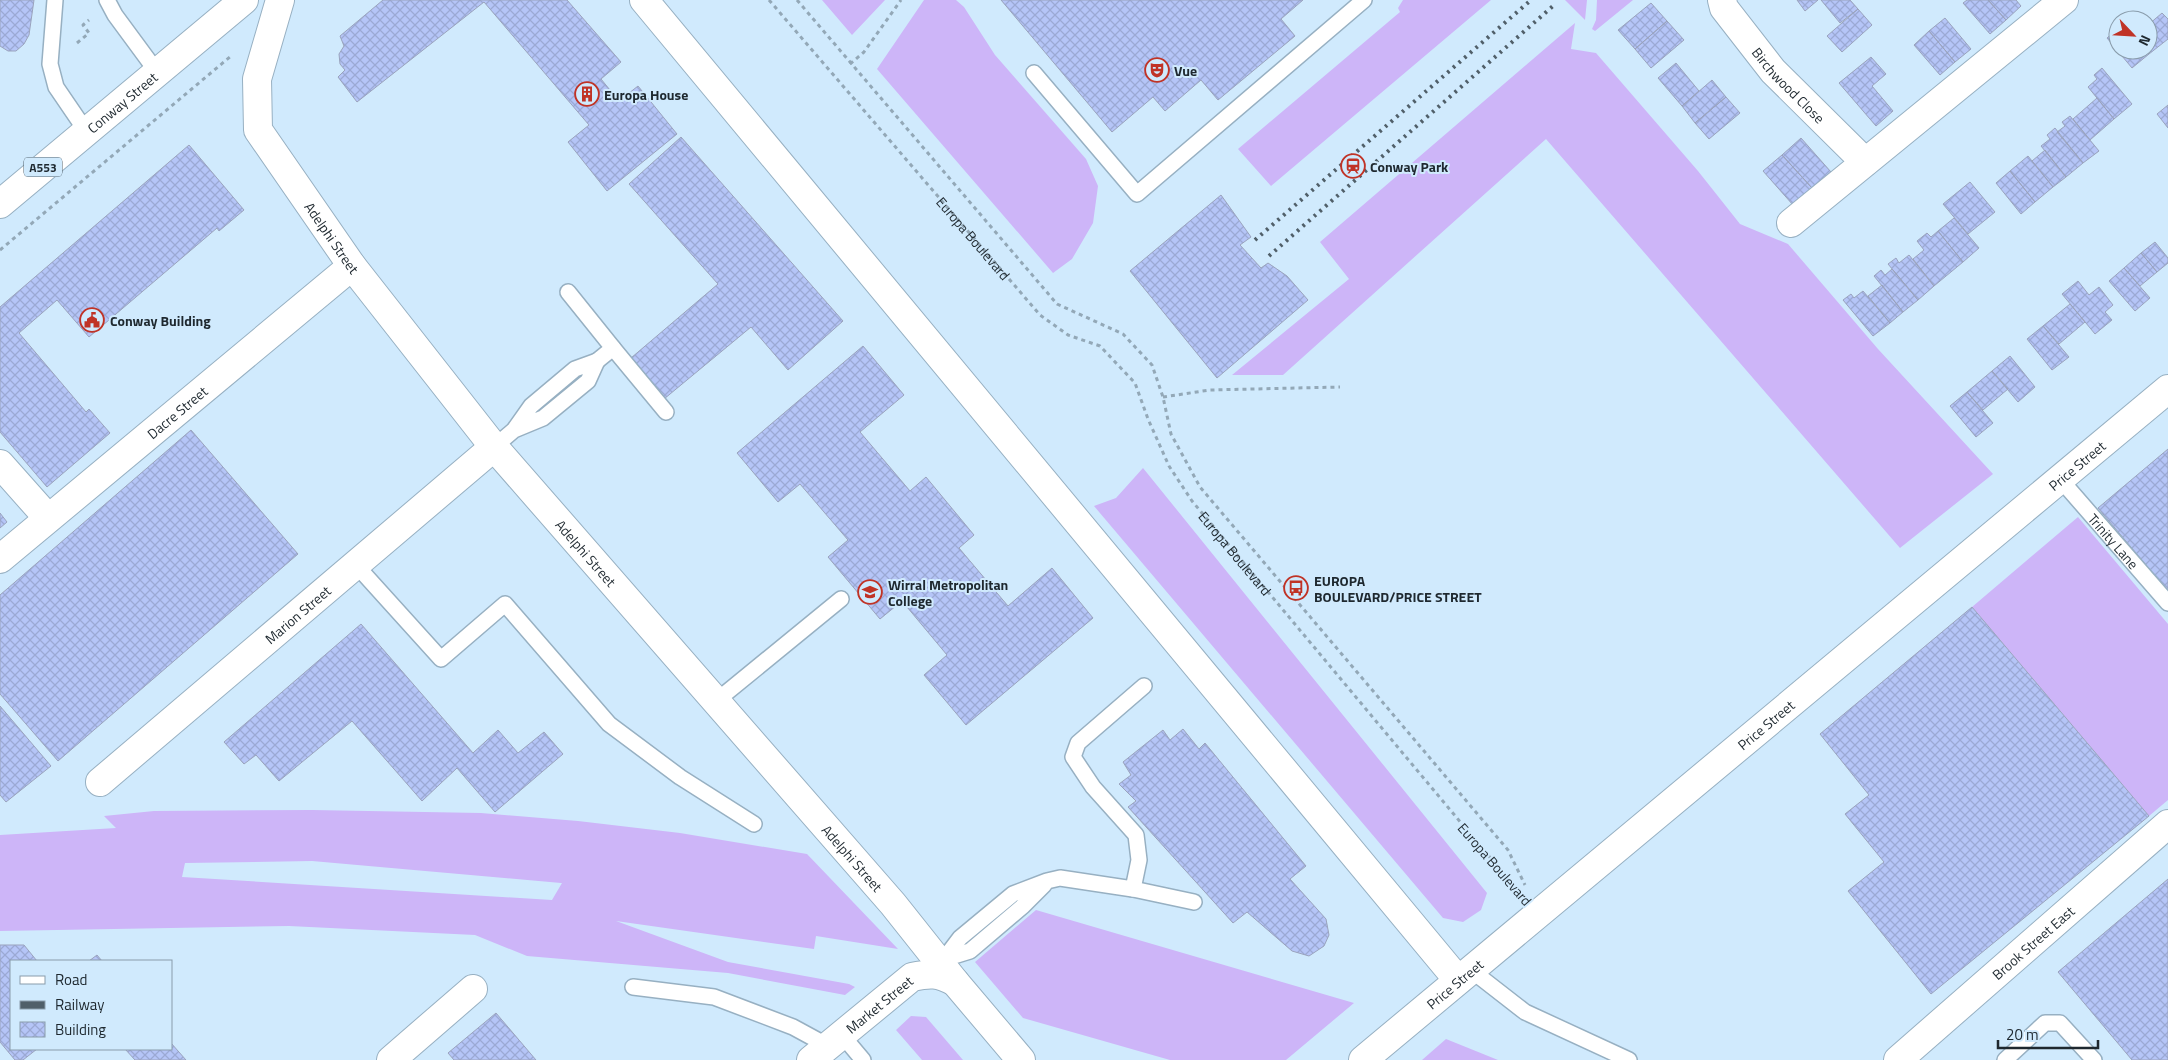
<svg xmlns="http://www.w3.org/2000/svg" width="2168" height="1060" font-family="'Titillium Web',sans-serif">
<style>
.grass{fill:#cdb5f8;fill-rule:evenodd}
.building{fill:url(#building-cross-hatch);stroke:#9aa3bd}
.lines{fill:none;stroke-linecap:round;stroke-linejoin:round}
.lane-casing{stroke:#97b0c2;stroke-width:18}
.street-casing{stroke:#97b0c2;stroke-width:30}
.primary-casing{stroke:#97b0c2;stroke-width:30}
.path{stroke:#93a8b7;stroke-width:3;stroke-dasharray:4 4;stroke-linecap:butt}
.lane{stroke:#fff;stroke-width:15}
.street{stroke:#fff;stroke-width:28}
.primary{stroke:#fff;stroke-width:28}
.rail{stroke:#505f69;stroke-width:4;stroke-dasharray:2.5 5;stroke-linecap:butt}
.labels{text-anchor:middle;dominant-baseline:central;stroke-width:4;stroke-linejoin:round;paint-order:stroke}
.shield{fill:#d0eafd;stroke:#53626d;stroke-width:1}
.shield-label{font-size:12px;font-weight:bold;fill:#1e282f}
.poi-label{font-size:14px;font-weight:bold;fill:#1e282f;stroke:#d0eafd;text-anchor:start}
.street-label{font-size:14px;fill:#1e282f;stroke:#d0eafd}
</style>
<defs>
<pattern id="building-cross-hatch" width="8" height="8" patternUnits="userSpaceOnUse" patternTransform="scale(1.25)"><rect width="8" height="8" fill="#b5c5f7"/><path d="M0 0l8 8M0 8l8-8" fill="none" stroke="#9ba9d4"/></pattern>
</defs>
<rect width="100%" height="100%" fill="#d0eafd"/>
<path class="grass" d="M822 0H885L852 35Z
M924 0H956L964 7 995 55 1086 159 1098 186 1093 223 1072 259 1053 273 877 69Z
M1403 0H1491L1271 186 1238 149 1400 12 1398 8Z
M1565 0H1587L1585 20Z
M1597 0H1633L1595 31 1592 29 1596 20Z
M1575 23 1571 49 1596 53 1698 171 1740 224 1788 244 1878 349 1993 474 1900 548 1546 139 1283 375H1232L1349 279 1320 242Z
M1143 468 1487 893 1481 910 1463 922 1443 918 1094 506 1116 498Z
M2078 517 2168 624V800L2149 816 1972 607Z
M312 810 481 813 578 821 680 833 807 854 898 949 816 936 814 949 616 921 728 962 849 984 855 987 845 995 728 973 527 956 475 935 289 926 0 931V835L116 828 104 816 154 811ZM312 861 561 883H562L552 900 182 877 185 863Z
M1036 910 1354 1003 1286 1060H1170L1023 1018 975 962Z
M911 1016 926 1017 963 1060H922L896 1030Z
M1446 1039 1498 1060H1422Z"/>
<path class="building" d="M0 0H34L29 35 24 44 16 51H8L0 46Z
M383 0H567L621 62 601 79 619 101 638 86 677 134 607 191 568 142 589 125 484 2 357 102 338 77 345 70 340 64 339 54 344 46 340 36Z
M1001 0H1303L1281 19 1295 36 1218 100 1201 80 1165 111 1153 97 1112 132Z
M1797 0H1818L1805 11Z
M1821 0H1850L1858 9 1840 23Z
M1967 0H1988L2006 20 1990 34 1963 3Z
M1988 0H2016L2021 6 2006 20Z
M1651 3 1667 21 1635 49 1618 30Z
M1858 9 1872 25 1842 52 1827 36Z
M2162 13 2168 19V39L2149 54 2146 50H2148V25Z
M1945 18 1971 49 1955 62 1929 31Z
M1667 21 1684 40 1651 68 1635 49Z
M1929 31 1955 62 1940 75 1914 45Z
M2115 31 2118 35V50H2146L2149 54 2132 68 2107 38Z
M1871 57 1886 74 1872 86 1893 111 1876 126 1839 83Z
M1676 63 1699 91 1682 106 1658 78Z
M2102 68 2132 104 2114 119 2088 87 2097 79 2094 75Z
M1712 80 1726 97 1695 123 1682 106Z
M1726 97 1740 113 1709 139 1695 123Z
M2097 98 2114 119 2090 140 2073 119Z
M2168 105V128L2157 114Z
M2070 116 2099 151 2083 163 2057 132 2065 126 2062 122Z
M2055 128 2083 163 2066 177 2041 146 2050 139 2047 135Z
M681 137 843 321 788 370 751 327 664 399 631 358 718 284 629 184Z
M1801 138 1831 172 1812 188 1782 155Z
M189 145 244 210 219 231 217 228 89 337 57 300 19 333 86 412 89 409 110 433 47 487 0 432V307Z
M2045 150 2066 177 2053 187 2032 161Z
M1782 155 1812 188 1793 205 1763 171Z
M2028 156 2053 187 2035 202 2010 171Z
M2010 171 2035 202 2021 214 1996 183Z
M1970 182 1995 212 1968 234 1943 204Z
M1221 195 1251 237 1240 245 1261 268 1268 263 1287 276 1308 300 1217 378 1130 271Z
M1954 218 1979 248 1963 262 1938 231Z
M1938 231 1963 262 1934 286 1913 259 1924 250 1917 241 1927 233 1931 237Z
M2155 242 2168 258V263L2157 272 2141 253Z
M2141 253 2157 272 2140 286 2124 268Z
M1909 255 1934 286 1918 300 1888 264 1896 258 1899 263Z
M2124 268 2150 298 2135 311 2109 281Z
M1892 269 1918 300 1903 312 1874 276 1881 270 1885 275Z
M2078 281 2089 295 2099 287 2113 305 2105 312 2112 320 2095 334 2062 294Z
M1882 285 1903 312 1890 323 1868 296Z
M1863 291 1890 323 1873 336 1843 300 1851 294 1854 298Z
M2070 304 2085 322 2059 344 2043 326Z
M2043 326 2069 357 2052 370 2027 339Z
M863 346 904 395 860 432 910 491 926 477 974 535 959 548 1008 606 1052 568 1093 618 966 725 924 675 947 655 902 601 880 619 828 557 848 540 800 484 778 502 737 453Z
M2010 356 2035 387 2018 402 1992 371Z
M1992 371 2008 389 1983 410 1967 392Z
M1967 392 1993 423 1976 437 1950 406Z
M191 430 298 554 58 761 0 694V595Z
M2168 449V591L2098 508Z
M0 513 7 522 0 528Z
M1972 607 2149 816 1931 994 1848 891 1884 862 1845 814 1869 795 1820 734Z
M361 624 473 753 498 730 518 753 544 732 563 754 495 812 457 768 422 801 352 721 279 781 256 755 244 764 224 742Z
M0 706 51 766 6 802 0 795Z
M1183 729 1199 749 1205 743 1306 866 1290 879 1326 919 1329 935 1324 946 1309 956 1292 951 1247 912 1233 923 1128 807 1136 801 1119 784 1131 775 1123 762 1163 730 1170 740Z
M2168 879V1060H2132L2058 972Z
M0 945H24L37 961H11V1049H37L23 1060H15L0 1042Z
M97 955 102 961H89Z
M496 1013 536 1060H454L448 1053Z
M171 1043 186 1060H135L125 1049H171Z"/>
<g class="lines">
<g class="lane-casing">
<g id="lane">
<path d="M55 0 50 64 56 87 86 131"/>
<path d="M107 0 115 15 157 72"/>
<path d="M1034 73 1137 194 1364 0"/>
<path d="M568 292 613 348 597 361"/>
<path d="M613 348 666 412"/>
<path d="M494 447 514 430 531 406 575 369 597 361 588 381 543 418 514 430"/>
<path id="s2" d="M2060 479 2168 603"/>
<path d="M356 565 441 659 505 604 609 724 680 777 754 824"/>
<path d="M715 702 841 599"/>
<path d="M1133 889 1139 860 1136 835 1093 787 1073 757 1078 743 1144 686"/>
<path d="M944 959 970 951 1023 906 1044 885"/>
<path d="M935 966 944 959 960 938 1013 894 1047 881 1060 878 1133 889 1194 902"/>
<path d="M1471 970 1525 1012 1629 1060"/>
<path d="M633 987 714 997 793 1027 828 1046"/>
<path d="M842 1035 863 1060"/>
<path d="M2005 1060 2045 1023H2060L2094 1060"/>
</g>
</g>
<g class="street-casing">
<g id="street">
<path id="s3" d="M280 0 257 79 258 130 352 266 494 447 893 904 955 982 1021 1060"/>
<path d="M644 0 1458 980"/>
<path id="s4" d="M1722 0 1724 8 1773 71 1865 162"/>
<path d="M1791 223 2064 0"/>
<path d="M0 464 48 518"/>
<path id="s5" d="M0 559 352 266"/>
<path id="s6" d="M100 782 494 447"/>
<path d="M391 1060 473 989"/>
<path id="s7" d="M811 1060 912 977C931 973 938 973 955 982"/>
<path id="s8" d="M1363 1060 2168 389"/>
<path id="s9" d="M1898 1060 2168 824"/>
</g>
</g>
<g class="primary-casing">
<g id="primary">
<path id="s10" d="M0 204 244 0"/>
</g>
</g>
<g class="path">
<path id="s1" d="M769 0 1040 315 1068 335 1100 346 1135 383 1148 419 1169 466 1192 501 1518 891"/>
<path d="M797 0 1057 304 1123 334 1152 365 1163 397 1171 434 1200 487 1508 850 1525 885"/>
<path d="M77 43 89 33 83 25 89 20"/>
<path d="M850 64 864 52 901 0"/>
<path d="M0 250 231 56"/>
<path d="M1163 397 1210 390 1340 387"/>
</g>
<use href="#lane" class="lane"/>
<use href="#street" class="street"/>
<use href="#primary" class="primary"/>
<path class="rail" d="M1255 240 1531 0
M1269 256 1553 6"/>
</g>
<defs>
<g id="theatre-ring" transform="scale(1.25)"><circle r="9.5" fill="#d0eafd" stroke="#c03326" stroke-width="1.5"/><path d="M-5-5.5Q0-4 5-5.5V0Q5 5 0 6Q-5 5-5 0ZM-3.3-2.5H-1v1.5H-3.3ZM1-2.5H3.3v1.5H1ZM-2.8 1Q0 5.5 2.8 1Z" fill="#c03326"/></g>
<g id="building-ring" transform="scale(1.25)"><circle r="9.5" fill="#d0eafd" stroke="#c03326" stroke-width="1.5"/><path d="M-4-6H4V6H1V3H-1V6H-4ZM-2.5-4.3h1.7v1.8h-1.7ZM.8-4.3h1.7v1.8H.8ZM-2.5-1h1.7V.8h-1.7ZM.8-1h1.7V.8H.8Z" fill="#c03326"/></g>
<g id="station-ring" transform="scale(1.25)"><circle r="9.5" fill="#d0eafd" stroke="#c03326" stroke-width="1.5"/><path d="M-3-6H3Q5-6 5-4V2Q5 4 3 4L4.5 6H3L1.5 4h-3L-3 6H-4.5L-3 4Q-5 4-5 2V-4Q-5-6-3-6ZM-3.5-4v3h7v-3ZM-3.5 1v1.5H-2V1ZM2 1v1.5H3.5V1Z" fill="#c03326"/></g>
<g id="civic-ring" transform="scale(1.25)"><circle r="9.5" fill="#d0eafd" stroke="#c03326" stroke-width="1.5"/><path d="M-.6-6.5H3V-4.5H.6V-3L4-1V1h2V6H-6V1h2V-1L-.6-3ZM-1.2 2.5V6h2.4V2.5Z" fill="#c03326"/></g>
<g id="bus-ring" transform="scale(1.25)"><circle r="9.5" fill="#d0eafd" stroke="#c03326" stroke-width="1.5"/><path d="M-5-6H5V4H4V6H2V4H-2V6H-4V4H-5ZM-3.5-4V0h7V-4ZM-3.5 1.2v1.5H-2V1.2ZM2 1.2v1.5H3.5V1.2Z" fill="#c03326"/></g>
<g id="university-ring" transform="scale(1.25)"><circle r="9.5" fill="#d0eafd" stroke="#c03326" stroke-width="1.5"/><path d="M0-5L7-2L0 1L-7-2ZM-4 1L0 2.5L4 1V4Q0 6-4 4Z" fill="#c03326"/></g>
</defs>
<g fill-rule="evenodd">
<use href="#theatre-ring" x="1157" y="70"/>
<use href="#building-ring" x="587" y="94"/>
<use href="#station-ring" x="1353" y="166"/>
<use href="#civic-ring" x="92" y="320"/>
<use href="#bus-ring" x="1296" y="588"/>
<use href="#university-ring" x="870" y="592"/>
</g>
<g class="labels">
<rect class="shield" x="24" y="157.5" width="38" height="19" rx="4"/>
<g class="shield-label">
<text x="43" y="167">A553</text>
</g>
<g class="poi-label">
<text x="1174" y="70">Vue</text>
<text x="604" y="94">Europa House</text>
<text x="1370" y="166">Conway Park</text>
<text x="110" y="320">Conway Building</text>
<text x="1314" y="580">EUROPA<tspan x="1314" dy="16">BOULEVARD/PRICE STREET</tspan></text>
<text x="888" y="584">Wirral Metropolitan<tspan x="888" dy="16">College</tspan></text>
</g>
<g class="street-label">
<text stroke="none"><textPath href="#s4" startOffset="109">Birchwood Close</textPath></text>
<text stroke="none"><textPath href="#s10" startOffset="159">Conway Street</textPath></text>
<text stroke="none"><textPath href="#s3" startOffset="264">Adelphi Street</textPath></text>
<text stroke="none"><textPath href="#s1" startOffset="314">Europa Boulevard</textPath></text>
<text stroke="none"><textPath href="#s5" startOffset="230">Dacre Street</textPath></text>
<text stroke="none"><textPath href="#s8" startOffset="929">Price Street</textPath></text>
<text stroke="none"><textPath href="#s2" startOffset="82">Trinity Lane</textPath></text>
<text stroke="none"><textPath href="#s3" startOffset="669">Adelphi Street</textPath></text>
<text stroke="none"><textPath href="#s1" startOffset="734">Europa Boulevard</textPath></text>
<text stroke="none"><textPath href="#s6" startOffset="259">Marion Street</textPath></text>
<text stroke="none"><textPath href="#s8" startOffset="524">Price Street</textPath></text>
<text stroke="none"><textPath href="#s3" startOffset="1074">Adelphi Street</textPath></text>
<text transform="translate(1495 864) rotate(49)">Europa Boulevard</text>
<text stroke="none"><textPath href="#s9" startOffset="179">Brook Street East</textPath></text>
<text stroke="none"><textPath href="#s8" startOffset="119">Price Street</textPath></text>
<text stroke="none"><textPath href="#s7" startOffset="88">Market Street</textPath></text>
</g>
</g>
<rect x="10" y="960" width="162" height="90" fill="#d0eafd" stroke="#899cab"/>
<rect x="20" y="976" width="25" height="8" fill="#ffffff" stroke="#899cab"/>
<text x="55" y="985" font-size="15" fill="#1e282f">Road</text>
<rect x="20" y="1001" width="25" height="8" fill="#505f69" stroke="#899cab"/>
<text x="55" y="1010" font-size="15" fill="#1e282f">Railway</text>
<rect x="20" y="1022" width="25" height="15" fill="url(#building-cross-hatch)" stroke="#899cab"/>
<text x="55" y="1035" font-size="15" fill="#1e282f">Building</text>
<g transform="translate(2133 35) rotate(115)"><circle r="24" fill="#d0eafd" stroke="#899cab"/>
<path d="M0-4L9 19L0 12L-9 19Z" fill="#c03326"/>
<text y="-8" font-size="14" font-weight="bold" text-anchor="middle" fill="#1e282f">N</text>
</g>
<path d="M1998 1040v8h100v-8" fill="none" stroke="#1e282f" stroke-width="2.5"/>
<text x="2006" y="1040" font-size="15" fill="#1e282f" stroke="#d0eafd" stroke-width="4" paint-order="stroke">20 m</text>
</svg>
